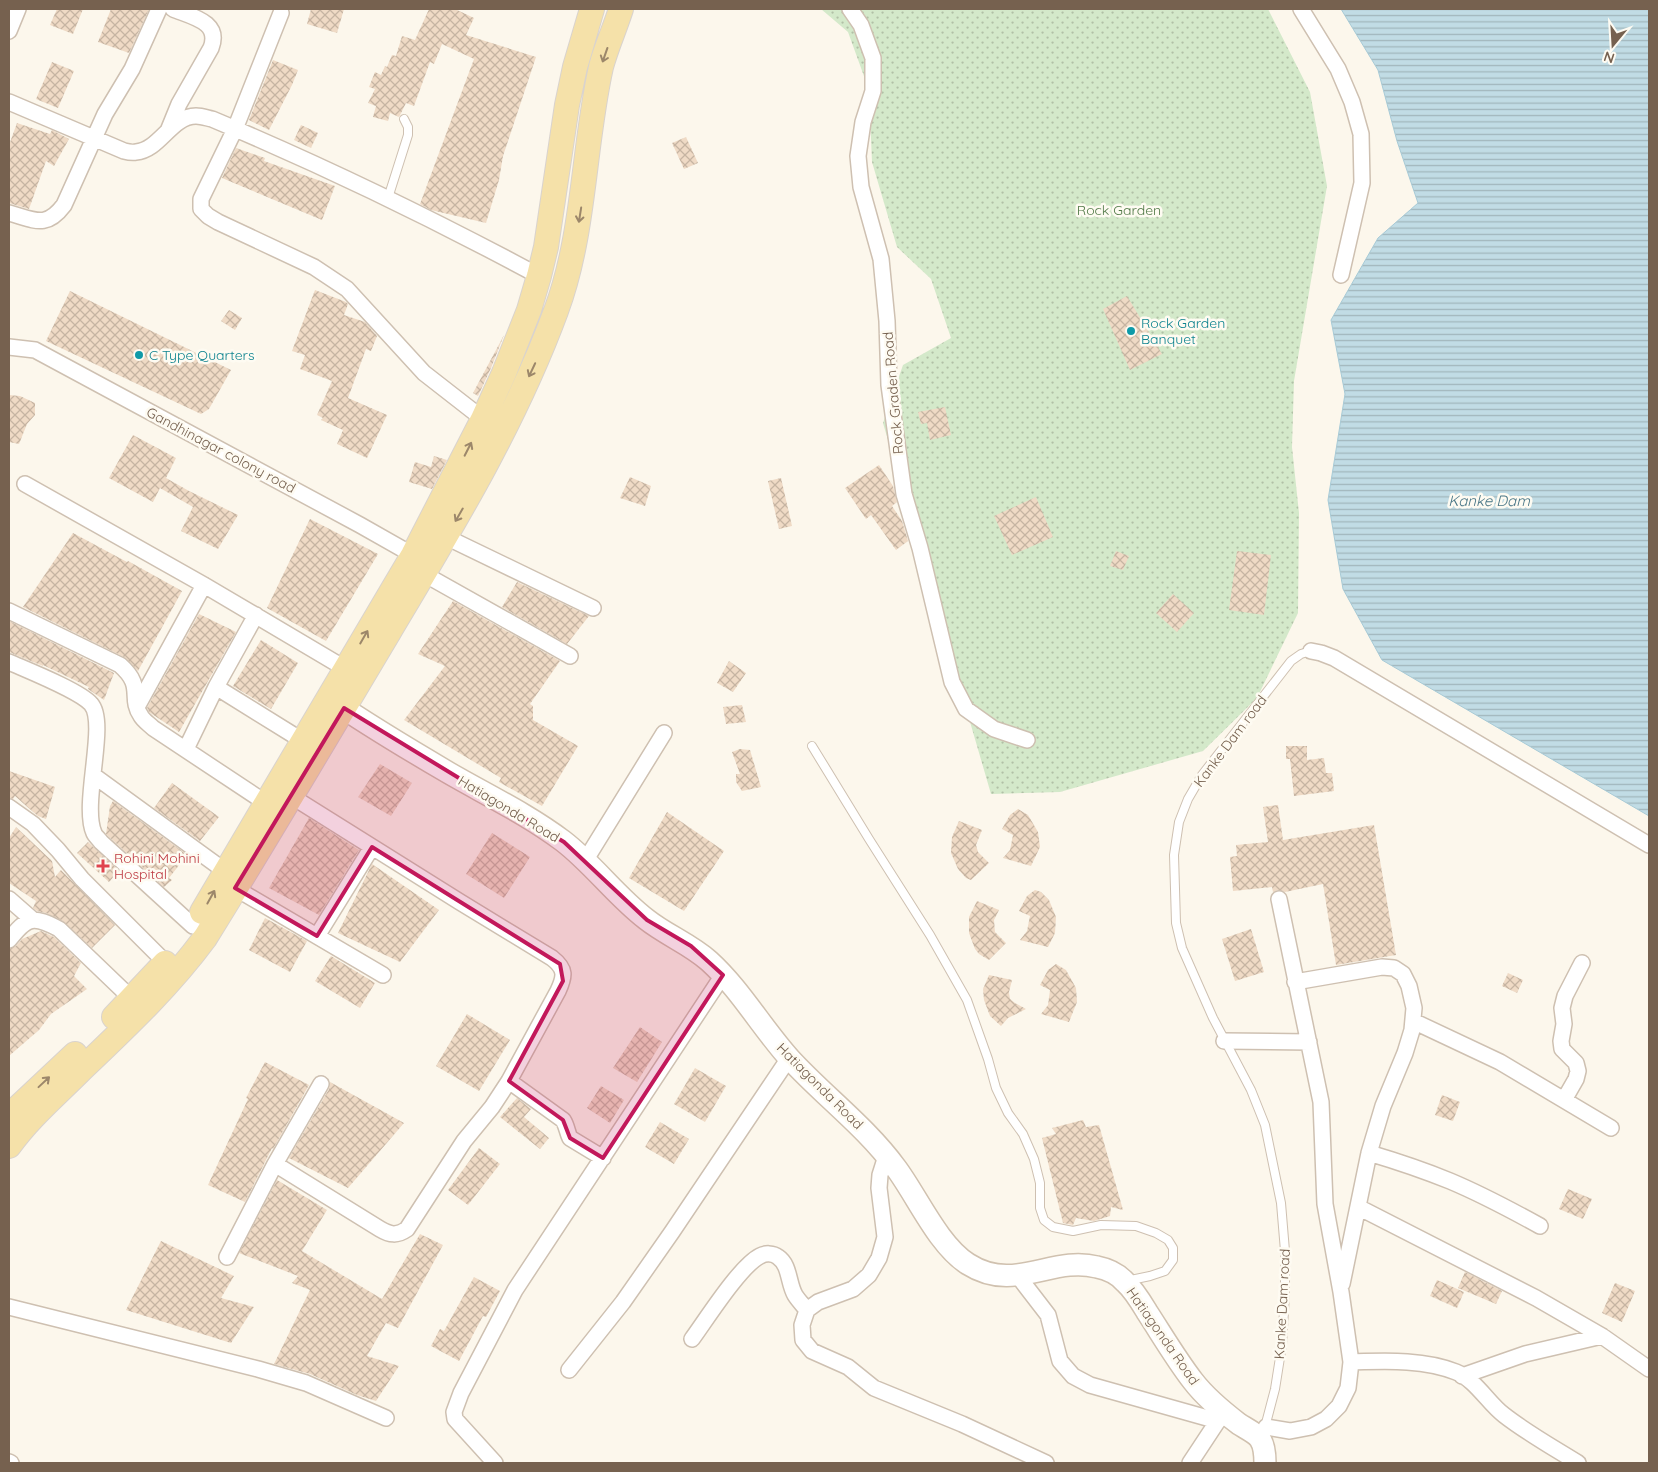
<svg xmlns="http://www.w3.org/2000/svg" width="1658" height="1472" font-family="Quicksand,sans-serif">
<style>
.park{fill:url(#park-dots)}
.water{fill:url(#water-rules);stroke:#a7cad6}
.building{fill:url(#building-cross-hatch)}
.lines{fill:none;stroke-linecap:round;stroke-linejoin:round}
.lane-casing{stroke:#cec0b1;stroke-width:10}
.street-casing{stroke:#cec0b1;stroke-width:18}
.secondary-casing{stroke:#d0c1af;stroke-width:24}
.primary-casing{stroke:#d9d3ce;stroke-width:26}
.lane{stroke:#fff;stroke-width:8}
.street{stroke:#fff;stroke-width:15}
.secondary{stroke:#fff;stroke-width:21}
.primary{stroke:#f5e1a9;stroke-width:24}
.oneway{stroke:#9c876a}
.marked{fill:#c2185b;fill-opacity:0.2;stroke:#c2185b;stroke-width:4;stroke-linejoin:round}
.culture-dot{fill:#0f9aa8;stroke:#fefbf2;stroke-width:2}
.health-dot{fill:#e0444e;stroke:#fefbf2;stroke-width:2}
.labels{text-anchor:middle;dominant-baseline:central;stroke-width:5;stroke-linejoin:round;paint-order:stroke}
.park-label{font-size:14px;fill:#527a48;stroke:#fefbf2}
.culture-label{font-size:14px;fill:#0d838f;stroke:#fefbf2;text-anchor:start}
.street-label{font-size:14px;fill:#76614f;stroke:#fefbf2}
.health-label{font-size:14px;fill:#be3a42;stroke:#fefbf2;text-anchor:start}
.water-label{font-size:15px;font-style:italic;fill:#4a7787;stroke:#fefbf2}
</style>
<defs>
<pattern id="park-dots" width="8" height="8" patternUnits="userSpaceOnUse" patternTransform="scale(1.25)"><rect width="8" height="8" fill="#d4e9ca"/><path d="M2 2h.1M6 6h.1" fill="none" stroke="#b1c0a6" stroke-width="1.8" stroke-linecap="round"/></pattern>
<pattern id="water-rules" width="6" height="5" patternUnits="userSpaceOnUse" patternTransform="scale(1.25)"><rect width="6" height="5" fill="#c1dce5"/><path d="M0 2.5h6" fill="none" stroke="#a1b6bc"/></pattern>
<pattern id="building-cross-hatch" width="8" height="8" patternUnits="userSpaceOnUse" patternTransform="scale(1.25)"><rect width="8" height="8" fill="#efdac5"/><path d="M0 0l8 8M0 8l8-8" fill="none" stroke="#c6b4a2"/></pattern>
</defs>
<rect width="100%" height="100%" fill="#fcf7ec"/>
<path class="park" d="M821 9H1268L1310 92 1327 186 1294 381 1292 447 1299 513 1298 613 1257 698 1203 751 1060 792 991 794 883 423 903 365 951 338 931 279 897 247 872 162 869 90 848 32Z"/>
<path class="water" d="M1341 9H1649V816L1382 660 1343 589 1328 500 1345 394 1331 320 1378 238 1418 203 1397 141 1378 70Z"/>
<path class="building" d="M57 9H83L73 34 50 25Z
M111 9H149L129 53 98 42Z
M311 9H344L337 33 307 24Z
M429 9H455L474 18 466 35 536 57 503 156 499 180 486 223 431 210 420 204 474 59 442 44 434 64 430 62 414 106 406 103 399 117 390 113 388 121 373 117 376 106 368 103 375 89 369 87 375 72 381 75 385 66 387 67 392 55 396 56 402 36 415 40Z
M273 60 298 70 292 85 269 130 249 120Z
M52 62 74 71 58 108 36 99Z
M17 123 50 134 52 130 69 139 54 166 46 161 29 209 9 203V145Z
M301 125 318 133 311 148 294 140Z
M686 137 698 163 684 169 672 143Z
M236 148 265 158 264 161 335 186 322 220 222 178Z
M315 290 346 302 348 304 344 315 365 322 377 336 371 351 366 349 348 398 387 415 367 458 337 444 343 430 321 420 323 418 317 415 332 381 300 369 305 355 292 351Z
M70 291 231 370 209 409 201 414 46 341Z
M1127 296 1162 354 1130 370 1103 309Z
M229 310 242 318 235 330 221 321Z
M504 335 491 368 478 396 473 393Z
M9 395 20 396 35 403V415L27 424 19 444 9 442Z
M945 407 951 435 930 440 927 423 921 424 918 412Z
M133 435 176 458 166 478 189 491 238 515 218 549 181 531 193 507 160 488 153 502 109 478Z
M434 456 447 460 432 489 409 482 415 462 431 467Z
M879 465 893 486 897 502 892 506 902 521 908 541 896 550 871 515 866 519 845 488Z
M630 477 651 486 645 506 620 498Z
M781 478 792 526 779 529 768 481Z
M1036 497 1053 537 1012 555 994 516Z
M310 519 378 554 326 641 267 608Z
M73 533 127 562 128 561 182 591 138 671 124 657 23 607Z
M1116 551 1129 556 1123 570 1110 566Z
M1237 551 1271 555 1264 615 1229 610Z
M517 582 589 616 567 644 502 607Z
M1173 594 1194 613 1177 632 1156 613Z
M453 601 560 661 530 704 533 706V720L578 746 542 806 499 782 501 778 404 720 445 666 418 654Z
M199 614 236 632 179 732 149 712 147 708Z
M9 621 114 673 104 700 88 689 89 687 43 665V666L9 652Z
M261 640 298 663 271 709 233 686Z
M729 661 746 673 733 692 717 683Z
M742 705 746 722 726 724 723 707Z
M1286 746H1307V760L1324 758 1326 773H1332L1334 791 1294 796 1290 759H1286Z
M740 749 750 750 761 787 742 791 736 782V774H740L732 752Z
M380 764 412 783 391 816 358 797Z
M9 771 55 787 46 819 38 816 32 811 15 796 13 799 9 798Z
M172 783 219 817 200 841 154 808Z
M113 801 186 854 178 862 180 864 169 878 172 880 164 887 106 834 110 806Z
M1278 805 1283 840 1374 825 1396 955 1336 965 1323 884 1285 892 1278 890 1273 892 1272 887 1233 891 1230 857 1237 856 1236 845 1268 842 1263 807Z
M1018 809 1028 815 1038 832 1040 847 1031 866 1003 858 1010 850 1013 835 1002 829 1010 815Z
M667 812 724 851 684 911 629 878Z
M309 818 359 850 319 915 269 888Z
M959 821 982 830 976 845 978 852 989 863 971 880 966 878 958 869 951 853 952 837Z
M16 827 52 861 55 877 61 870 115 925 92 948 63 921 46 913 37 911 33 908 36 901 9 883V838Z
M492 833 530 857 504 898 466 874Z
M88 842 119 871 109 882 77 853Z
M372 864 439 910 400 962 338 933Z
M1035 890 1041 892 1049 900 1056 917 1055 933 1048 947 1020 940 1027 931 1030 916 1019 911 1027 896Z
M977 901 999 910 994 920 995 932 1006 943 989 960 979 954 975 949 969 933V917Z
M265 918 307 941 290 972 249 950Z
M1251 929 1264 972 1235 981 1222 939Z
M41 931 54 937 81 963 74 976 87 989 51 1014 39 1030 9 1056V949L16 946 22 939Z
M331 956 375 983 360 1008 315 981Z
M1056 964 1066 970 1076 988 1077 1002 1069 1022 1041 1014 1048 1005 1050 990 1040 985 1048 970Z
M1508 973 1523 980 1517 993 1502 986Z
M989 975 1012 980 1009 992 1010 999 1015 1003 1026 1009 1008 1018 1001 1026 990 1016 984 1000 983 989Z
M467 1014 510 1040 479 1091 436 1066Z
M640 1027 662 1042 637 1082 613 1068Z
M265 1062 309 1085 273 1149 272 1148 245 1202 208 1185 248 1099 246 1098Z
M695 1068 726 1086 705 1122 674 1104Z
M330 1082 404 1123 348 1188 289 1158 329 1089Z
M601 1086 624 1100 610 1123 587 1108Z
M1442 1095 1460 1102 1453 1121 1435 1115Z
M517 1098 531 1109 524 1117 549 1138 540 1149 500 1117Z
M1083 1120 1086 1127 1099 1125 1123 1210 1111 1207 1110 1216 1094 1221 1076 1218 1073 1225 1063 1223 1042 1138 1056 1134 1052 1128Z
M660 1122 689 1139 674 1164 645 1147Z
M479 1148 500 1164 468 1205 448 1190Z
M277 1180 327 1210 302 1251 382 1299 420 1234 443 1245 398 1328 386 1323 367 1356 399 1366 376 1401 357 1395 310 1374 274 1364 310 1290 292 1283 298 1276 239 1253Z
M1568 1189 1592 1199 1583 1219 1559 1209Z
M161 1241 234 1276 221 1298 254 1307 231 1343 126 1310Z
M1465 1272 1502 1291 1496 1304 1458 1288Z
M474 1277 500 1291 486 1317 483 1316 459 1361 431 1346 440 1329 444 1331Z
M1437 1280 1464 1292 1457 1308 1430 1296Z
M1615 1283 1635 1291 1622 1322 1602 1313Z"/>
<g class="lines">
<g class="lane-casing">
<path id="lane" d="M388 198 408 135V127L404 119
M812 746 869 839 930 935 967 1000 988 1059 996 1088 1008 1113 1023 1134 1034 1159 1040 1183V1208L1044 1220 1053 1227 1073 1231 1101 1225 1136 1226 1156 1233 1168 1240 1173 1248V1260L1165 1271 1150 1276 1126 1281
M1265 1427 1275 1389 1282 1345 1285 1294V1251L1281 1203 1265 1125 1251 1090 1213 1018 1182 948 1176 923 1174 855 1179 822 1188 799 1202 775 1291 661 1301 654 1311 651"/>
</g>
<g class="street-casing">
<path id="street" d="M850 9 861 25 873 58V91L863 122 858 156 861 187 881 259 887 321 889 385 904 494 920 548 952 682 966 709 994 729 1027 740
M1301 9 1338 69 1352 102 1361 134 1362 183 1341 275
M281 13 235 129 201 199V209L208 216 218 222 314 267 347 289 424 373 483 419
M9 31 18 9
M9 102 124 151C128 152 132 153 136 152 160 150 171 116 196 116 202 116 207 118 212 119 324 166 433 219 539 276
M168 131 179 104 211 48C221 22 193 17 173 9
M9 213C35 220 46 229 64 205L105 114 132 69 159 9
M9 347 35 350 360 525 420 559
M25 484 204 585 346 669
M446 537 593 608
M424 574 570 656
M9 611 120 665C145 687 128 697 141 716 143 720 149 724 153 728L266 803
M1311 651 1321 653 1334 658 1649 845
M9 662C27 670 80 691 91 704 108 723 81 804 94 833 95 836 99 839 101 842L193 926
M216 687 303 741
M137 707 204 585
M186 749 216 687 256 615
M93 775 225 871
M9 807 33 824 58 850 82 879 166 963
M585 861 664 733
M235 888 383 975
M9 899 33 920
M317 936 372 847
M9 940C27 917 33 915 59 929L132 999
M1295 982 1382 967 1394 968 1403 974 1409 986 1414 1008 1412 1030 1405 1053 1383 1106 1369 1153 1342 1284
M1413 1021 1500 1062 1611 1128
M1224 1041 1309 1042
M509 1081 563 1120C567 1126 567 1132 570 1138L603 1158
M1564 1100 1576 1079 1578 1071 1576 1063 1562 1049 1561 1041 1564 1024 1562 1008 1565 996 1582 963
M1369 1153C1396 1161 1423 1170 1450 1181 1481 1194 1511 1210 1540 1226
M886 1156 880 1175 879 1188 885 1237 879 1258 869 1275 853 1289 818 1302 807 1310 802 1325 803 1340 812 1351 848 1367 874 1388 962 1424 1046 1463
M275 1164 380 1229C390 1235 397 1236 407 1229L464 1141 492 1107 509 1081 558 991C565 976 566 969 552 958L460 902 291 796
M1358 1207 1536 1298 1602 1336 1649 1369
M227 1257 275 1164 321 1084
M1018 1276 1048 1315 1060 1361 1073 1376 1090 1385 1218 1421
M9 1307 258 1369 306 1383 386 1418
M692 1339C706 1320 740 1266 760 1256 765 1253 773 1253 778 1257 790 1265 788 1283 795 1295 798 1300 803 1305 807 1310
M1351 1362C1385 1361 1424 1359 1456 1372 1476 1380 1488 1403 1504 1415 1527 1433 1554 1448 1578 1463
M569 1370 623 1302 672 1232 789 1058
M1462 1376 1525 1354 1602 1336
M1266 1427 1290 1431 1311 1427 1326 1419 1339 1406 1348 1388 1351 1362 1341 1292 1325 1204 1321 1102 1279 899
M9 1462 11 1463
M495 1463 455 1419 454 1412 461 1393 515 1290 723 975
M1190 1463 1223 1413"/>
</g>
<g class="secondary-casing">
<path id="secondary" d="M330 699C368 725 408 749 449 773 487 795 527 814 563 841 593 864 616 896 646 919 666 935 690 944 709 961 740 989 762 1028 790 1059 824 1096 866 1127 896 1168 917 1196 938 1245 968 1264 1015 1294 1052 1255 1097 1267 1107 1269 1118 1274 1125 1282 1134 1290 1141 1302 1147 1312 1162 1335 1176 1359 1193 1381 1206 1398 1222 1411 1239 1424 1245 1428 1256 1433 1260 1439 1264 1445 1265 1456 1265 1463"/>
</g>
<g class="primary-casing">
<path id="primary" d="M202 912 413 555 483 419 504 373 529 310 539 276 546 247 567 105 575 67 592 9
M114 1017 165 963
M9 1116 75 1054
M9 1146C29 1118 56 1095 80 1071 125 1028 168 988 205 938 268 837 328 734 389 632 451 528 514 425 556 311 585 233 583 148 601 67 606 48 615 28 621 9"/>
</g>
<use href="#lane" class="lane"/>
<use href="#street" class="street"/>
<use href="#secondary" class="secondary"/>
<use href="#primary" class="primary"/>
</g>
<defs><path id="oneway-shaft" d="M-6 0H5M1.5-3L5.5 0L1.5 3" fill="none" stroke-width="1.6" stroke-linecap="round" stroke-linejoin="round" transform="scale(1.25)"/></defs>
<g class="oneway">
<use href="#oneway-shaft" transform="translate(605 55) rotate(109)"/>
<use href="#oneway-shaft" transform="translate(580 215) rotate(99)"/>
<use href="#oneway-shaft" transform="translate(532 370) rotate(115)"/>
<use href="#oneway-shaft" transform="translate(468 449) rotate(-63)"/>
<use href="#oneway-shaft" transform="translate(459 515) rotate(120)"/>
<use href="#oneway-shaft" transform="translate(364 637) rotate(-60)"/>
<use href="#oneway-shaft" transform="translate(211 897) rotate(-61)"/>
<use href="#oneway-shaft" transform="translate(44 1082) rotate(-43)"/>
</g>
<path class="marked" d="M344 708 564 842 647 920 691 946 723 975 603 1158 570 1138 563 1120 509 1081 563 981 560 964 372 847 317 936 235 888Z"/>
<g class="culture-dot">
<circle cx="1131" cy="331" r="5"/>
<circle cx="139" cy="355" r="5"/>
</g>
<path class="health-dot" d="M100.5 858.5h5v5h5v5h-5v5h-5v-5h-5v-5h5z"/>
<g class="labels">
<g class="park-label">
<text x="1119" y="210">Rock Garden</text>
</g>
<g class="culture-label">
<text x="1141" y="323">Rock Garden<tspan x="1141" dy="16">Banquet</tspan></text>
<text x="149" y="355">C Type Quarters</text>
</g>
<g class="street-label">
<text transform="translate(893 393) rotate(-95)">Rock Graden Road</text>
<text transform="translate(221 450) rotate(28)">Gandhinagar colony road</text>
<text transform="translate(1230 741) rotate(-53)">Kanke Dam road</text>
<text transform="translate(509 809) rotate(31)">Hatiagonda Road</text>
<text transform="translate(820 1086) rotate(45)">Hatiagonda Road</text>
<text transform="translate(1282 1304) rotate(-87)">Kanke Dam road</text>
<text transform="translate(1163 1336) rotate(55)">Hatiagonda Road</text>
</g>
<g class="health-label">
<text x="114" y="858">Rohini Mohini<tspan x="114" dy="16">Hospital</tspan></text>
</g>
<g class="water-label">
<text x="1489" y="500">Kanke Dam</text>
</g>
</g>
<rect width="1658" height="1472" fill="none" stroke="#76614f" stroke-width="20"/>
<g transform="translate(1613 45) rotate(198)" stroke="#fefbf2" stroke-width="4" paint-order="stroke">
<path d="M0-4L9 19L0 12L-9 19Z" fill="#76614f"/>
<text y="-8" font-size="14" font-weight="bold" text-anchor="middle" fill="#76614f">N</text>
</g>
</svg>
